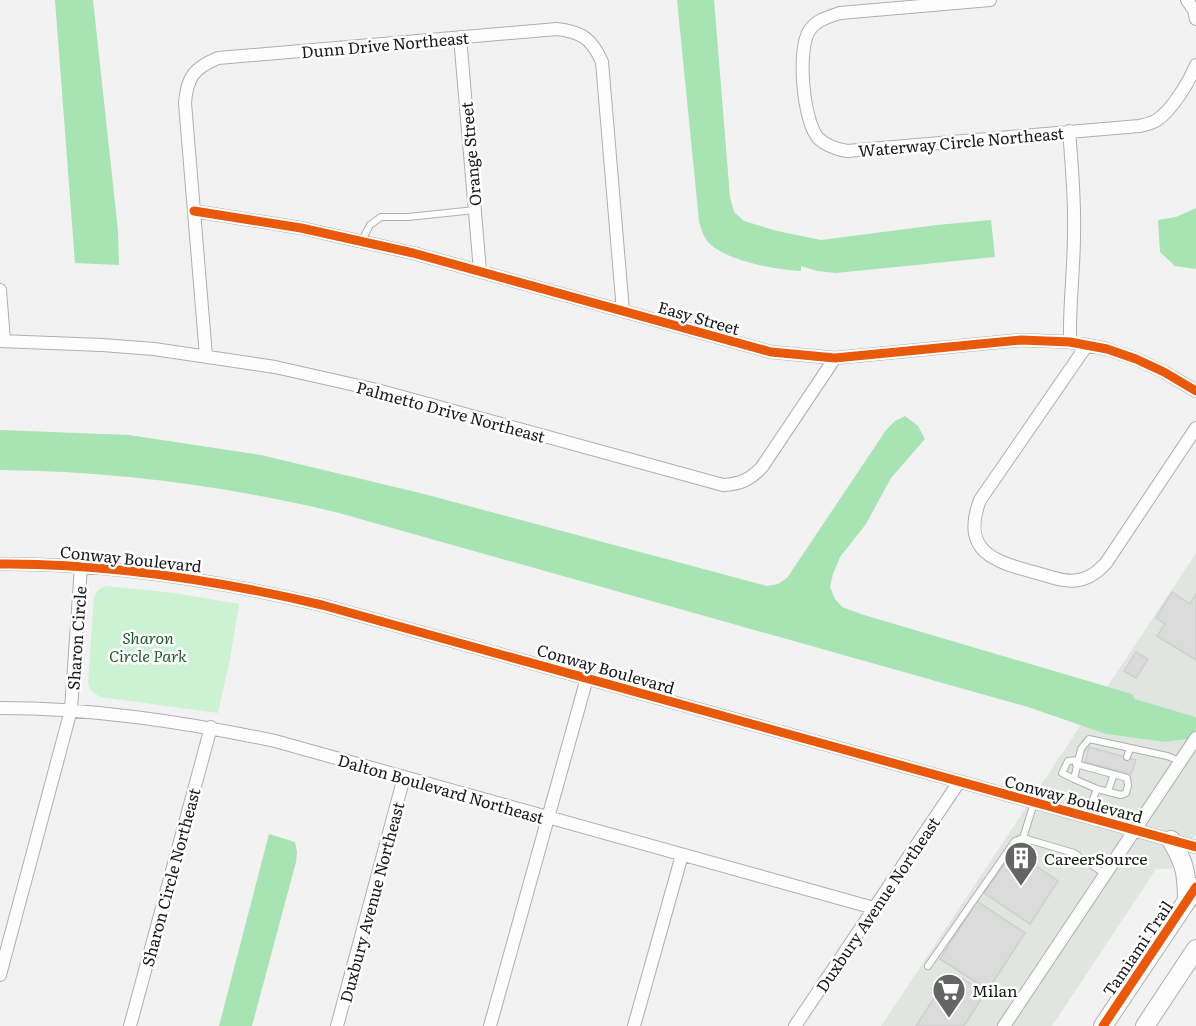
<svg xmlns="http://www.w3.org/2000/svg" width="1196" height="1026" font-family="Literata,serif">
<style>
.built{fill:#e0e5e0}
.green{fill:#cdf1d3}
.water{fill:#a8e3b3}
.building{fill:#dadbda;stroke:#cecfce;stroke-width:1.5}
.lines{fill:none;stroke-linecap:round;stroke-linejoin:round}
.service-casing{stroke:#aeafae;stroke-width:8}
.minor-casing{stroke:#aeafae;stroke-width:14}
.primary-casing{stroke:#aeafae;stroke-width:20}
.service{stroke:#fdfdfd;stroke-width:6}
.minor{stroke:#fdfdfd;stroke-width:12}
.primary{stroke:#fdfdfd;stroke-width:18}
.cycleway-casing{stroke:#fff;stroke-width:13}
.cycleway{stroke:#e8590c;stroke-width:9}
.labels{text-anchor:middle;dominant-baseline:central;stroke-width:5;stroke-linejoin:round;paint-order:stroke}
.street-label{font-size:16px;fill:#181918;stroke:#fff}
.park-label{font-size:16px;font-style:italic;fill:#225c31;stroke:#fff}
.poi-label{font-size:16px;fill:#181918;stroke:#fff;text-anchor:start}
</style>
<rect width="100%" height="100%" fill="#f1f2f1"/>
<path class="built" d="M1196 553V718L1135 699 1131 694 1107 687Z
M1081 725 1106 734 1165 742 1187 739 1196 742V834L1171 869H1156L1052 1026H881Z"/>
<path class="green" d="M106 586 174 593 239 604 230 659 218 713 100 697 90 690 88 683 94 598 98 590Z"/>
<path class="water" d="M55 0H93L118 231 119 265 75 263Z
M677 0H714L730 197 734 212 744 221 777 231 821 240 937 225 991 220 995 257 836 273 817 271 801 266V271C778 270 725 261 708 242 703 236 701 229 699 221Z
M1196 208V269L1175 266 1160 252 1158 220 1176 217Z
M905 416 918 426 925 439 891 478 866 524 840 557 833 574 830 587 835 599 842 607 864 615 1132 694 1135 699 1192 716 1196 718V742L1187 739 1165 742 1106 734 1028 707 339 513C228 486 115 471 0 470V430L129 435 261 455 424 494 767 586 778 584 787 578 886 430 895 421Z
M269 834 295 842 297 852 296 862 252 1026H219Z"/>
<path class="building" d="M1172 592 1190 604 1196 593V660L1157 636 1165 624 1156 618Z
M1136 652 1148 659 1136 678 1124 671Z
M1089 747 1136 760 1131 774 1085 762Z
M1013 851 1058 881 1030 924 984 893Z
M977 901 1025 933 988 990 940 959Z
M963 979 985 993 964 1026H916L936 995 948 1003Z"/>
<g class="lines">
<g class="service-casing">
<path id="service" d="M362 240 370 225 381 217H408L475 210
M1127 757 1130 748
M1076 764 1127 778 1128 786 1126 793 1121 795 1097 789
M1074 779 1062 773 1068 761 1077 760
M1108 791 1114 774
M1034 803 1023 838 1074 853 1105 874
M1086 817 1097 789 1074 779 1081 749 1089 739 1167 756 1180 761
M928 966 1015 841 1023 838"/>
</g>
<g class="minor-casing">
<path id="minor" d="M990 0 840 13C828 17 816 20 809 31 797 51 803 120 818 138 826 146 836 149 847 151L1139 126C1145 125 1152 123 1157 120 1172 110 1189 82 1196 65
M1187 0 1194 10 1196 19
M460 37 480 271
M1069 131C1072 166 1075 200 1074 234 1074 270 1069 306 1070 342
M194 211 301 228 413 253 771 352 835 358 1021 340 1070 342 1107 349 1136 359 1164 372 1196 391
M0 290 4 341
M0 341 102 345 154 349 275 367 377 390 723 485C740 484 750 480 762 467L835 358
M1087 345 980 500C960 553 996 562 1037 573 1052 577 1068 584 1083 579 1093 576 1099 570 1106 563L1196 428
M206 356 185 103C187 77 194 68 218 58L557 29C582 32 592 39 602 62L623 311
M0 564C109 563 216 580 322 605L1196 847
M0 708C93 708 184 722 275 741L874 908
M0 975 71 710 81 566
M130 1026 211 727
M337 1026 404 777
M490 1026 587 678
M634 1026 682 855
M795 1026 959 782
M1004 1026 1196 738"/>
</g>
<g class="primary-casing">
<path id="primary" d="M1171 840C1185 863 1187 874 1187 901
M1103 1026 1196 887
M1145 1026 1196 949"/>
</g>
<use href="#service" class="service"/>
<use href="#minor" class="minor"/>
<use href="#primary" class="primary"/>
<g class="cycleway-casing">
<path id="cycleway" d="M194 211 301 228 413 253 771 352 835 358 1021 340 1070 342 1107 349 1136 359 1164 372 1196 391
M0 564C109 563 216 580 322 605L1196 847
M1103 1026 1196 887"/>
</g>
<use href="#cycleway" class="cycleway"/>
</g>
<defs>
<g id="building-pin" transform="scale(1.725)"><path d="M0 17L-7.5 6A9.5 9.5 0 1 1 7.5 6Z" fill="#646564" stroke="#fff"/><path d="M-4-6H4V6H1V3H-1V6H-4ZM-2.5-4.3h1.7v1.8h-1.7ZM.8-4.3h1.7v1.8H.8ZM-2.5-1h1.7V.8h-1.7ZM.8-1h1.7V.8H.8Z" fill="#fff"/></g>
<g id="supermarket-pin" transform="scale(1.725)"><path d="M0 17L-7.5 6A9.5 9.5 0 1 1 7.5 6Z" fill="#646564" stroke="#fff"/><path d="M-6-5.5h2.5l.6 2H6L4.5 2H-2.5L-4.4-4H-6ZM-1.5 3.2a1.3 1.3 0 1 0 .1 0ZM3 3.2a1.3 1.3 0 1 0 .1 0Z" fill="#fff"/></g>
</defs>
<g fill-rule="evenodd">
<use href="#building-pin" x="1021" y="858"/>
<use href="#supermarket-pin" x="949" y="990"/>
</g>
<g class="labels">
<g class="street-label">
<text transform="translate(385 44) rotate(-5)">Dunn Drive Northeast</text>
<text transform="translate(961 141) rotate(-5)">Waterway Circle Northeast</text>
<text transform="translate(470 154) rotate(-95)">Orange Street</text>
<text transform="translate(699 317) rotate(16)">Easy Street</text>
<text transform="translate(451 411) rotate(15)">Palmetto Drive Northeast</text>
<text transform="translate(131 558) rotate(6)">Conway Boulevard</text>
<text transform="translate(76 638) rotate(-86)">Sharon Circle</text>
<text transform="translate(606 668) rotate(16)">Conway Boulevard</text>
<text transform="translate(441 788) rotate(16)">Dalton Boulevard Northeast</text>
<text transform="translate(1074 798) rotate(15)">Conway Boulevard</text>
<text transform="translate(170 877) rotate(-75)">Sharon Circle Northeast</text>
<text transform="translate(371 902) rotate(-75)">Duxbury Avenue Northeast</text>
<text transform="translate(877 904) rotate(-56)">Duxbury Avenue Northeast</text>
<text transform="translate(1137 948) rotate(-56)">Tamiami Trail</text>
</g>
<g class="park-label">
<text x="148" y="637">Sharon<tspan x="148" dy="18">Circle Park</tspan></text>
</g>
<g class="poi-label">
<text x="1044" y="858">CareerSource</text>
<text x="972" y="990">Milan</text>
</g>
</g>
</svg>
